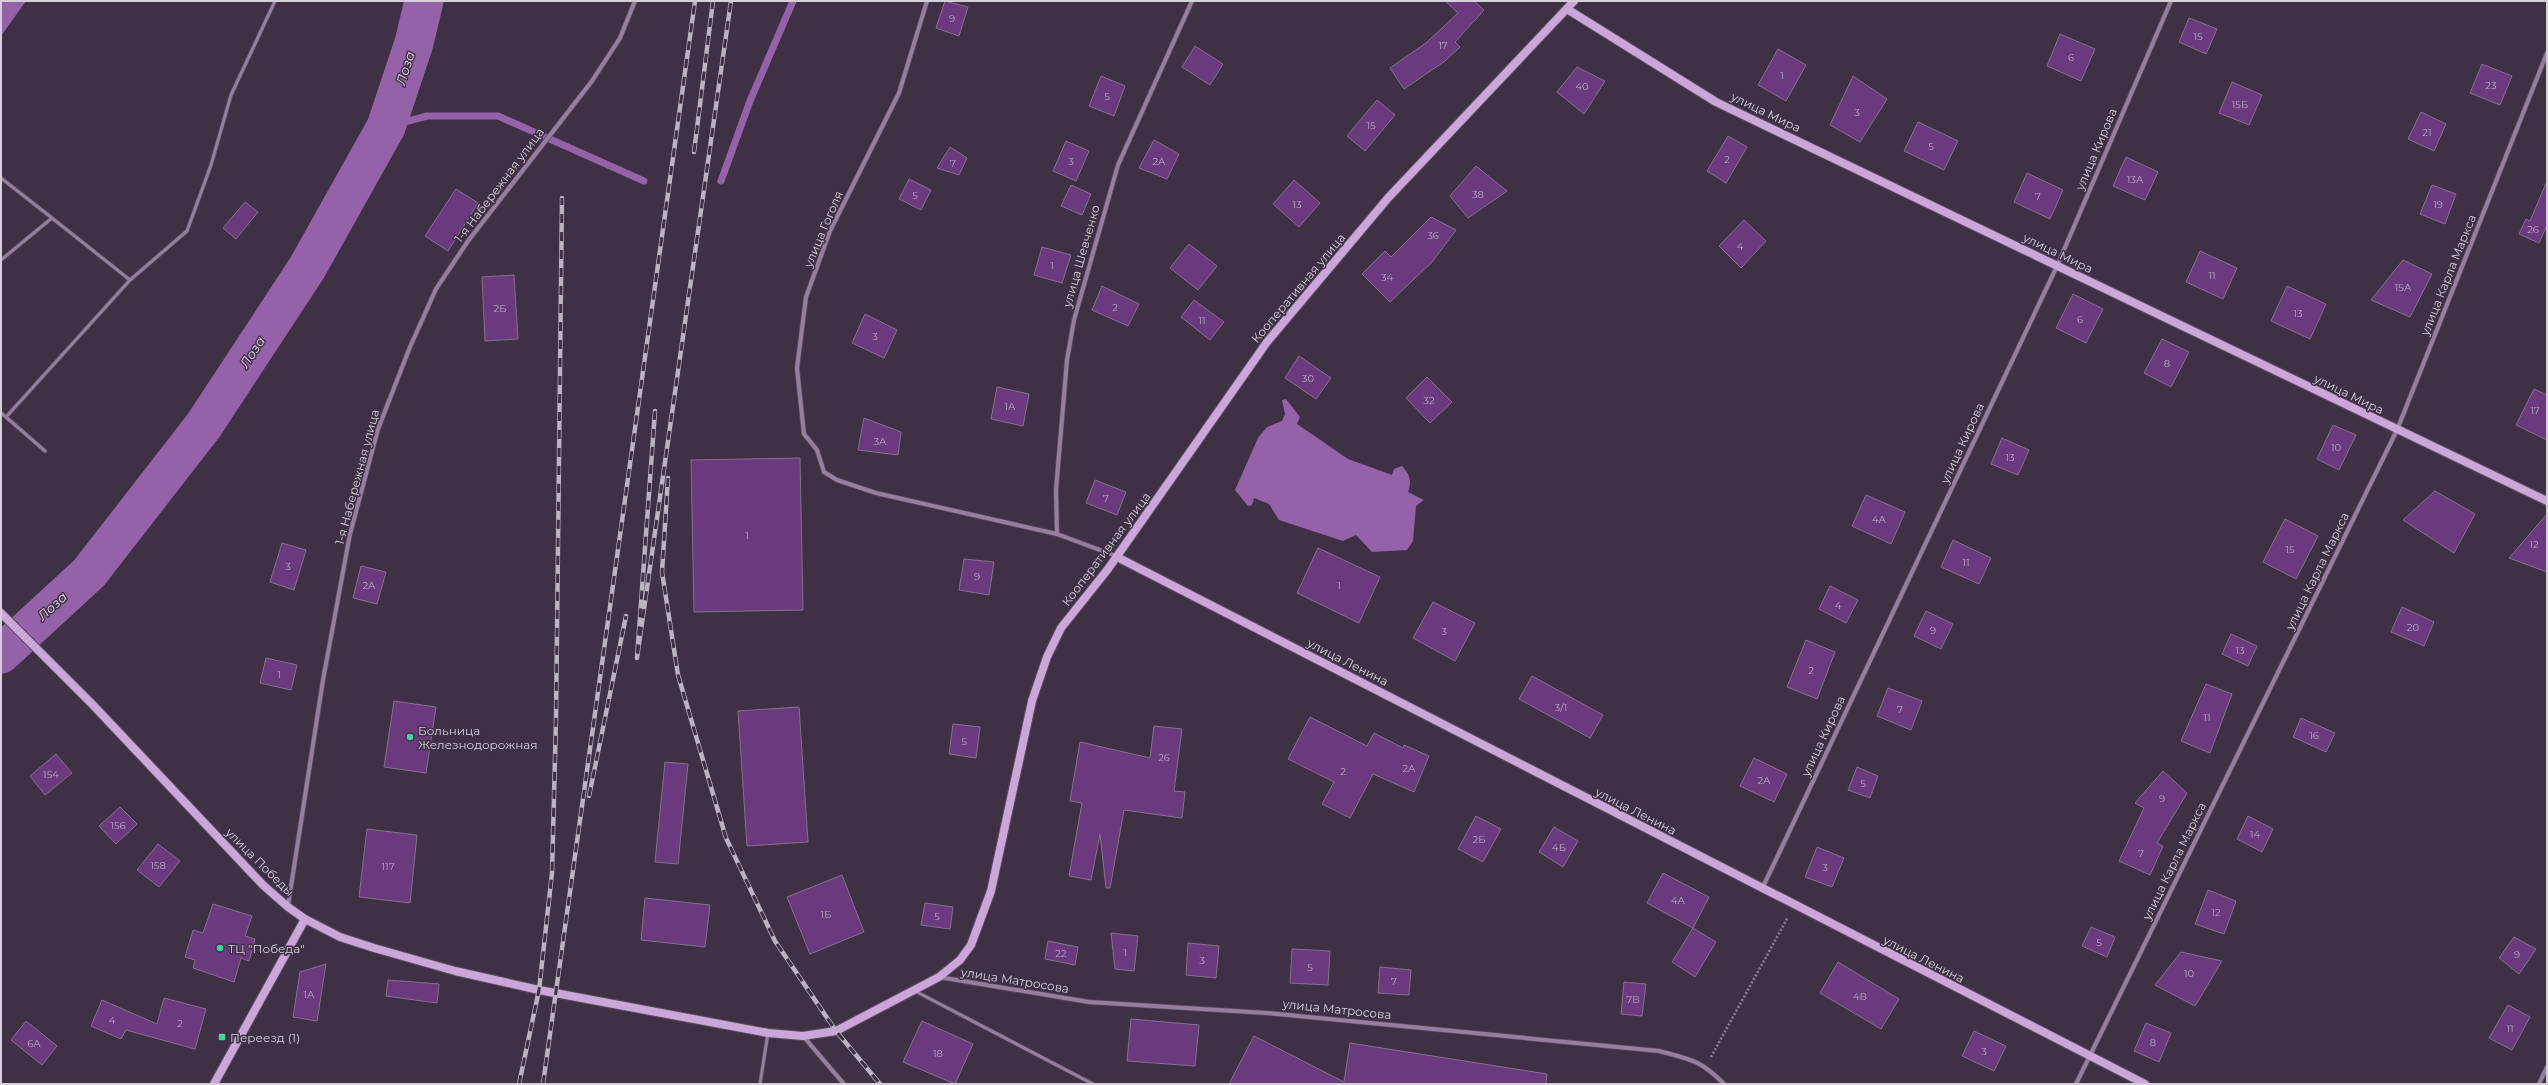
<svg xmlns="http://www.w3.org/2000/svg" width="2548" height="1085" font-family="Montserrat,sans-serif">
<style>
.water{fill:#9562aa}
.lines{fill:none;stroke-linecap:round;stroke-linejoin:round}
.stream{stroke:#9562aa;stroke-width:7}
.river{stroke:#9562aa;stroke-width:39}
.building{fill:#6a397e;stroke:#84738c}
.lane-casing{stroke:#5a4c61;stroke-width:4.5}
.street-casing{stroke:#5a4c61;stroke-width:5.5}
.secondary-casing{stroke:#5a4c61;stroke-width:10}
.path{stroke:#8d8192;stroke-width:2.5;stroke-dasharray:2 2;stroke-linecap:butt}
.lane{stroke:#957e9e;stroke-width:3}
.street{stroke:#957e9e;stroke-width:4}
.secondary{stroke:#caa6d9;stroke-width:8}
.rail-casing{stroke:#bcb2c0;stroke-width:4.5}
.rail{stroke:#3f3046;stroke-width:3;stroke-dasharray:9;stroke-linecap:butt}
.poi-dot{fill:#41d4a1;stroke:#3f3046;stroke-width:1.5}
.labels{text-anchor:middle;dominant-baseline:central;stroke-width:3;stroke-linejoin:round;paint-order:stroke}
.number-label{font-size:10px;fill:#bca9c4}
.street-label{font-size:12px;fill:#d7cedb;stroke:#3f3046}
.poi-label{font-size:12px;fill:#d7cedb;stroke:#3f3046;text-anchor:start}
.water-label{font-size:13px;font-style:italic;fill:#ecdef2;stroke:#3f3046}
</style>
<rect width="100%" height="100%" fill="#3f3046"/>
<path class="water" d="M1 1H26L1 36Z
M1286 399 1300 417 1297 424 1348 459 1392 475 1394 469 1402 466C1410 475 1412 481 1408 492L1424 500 1416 506 1413 541 1407 550 1372 552 1356 535 1343 541 1279 520 1269 504 1254 498 1252 505 1248 506 1235 490 1258 438 1267 427 1282 421 1285 414 1282 400Z"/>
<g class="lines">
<path class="stream" d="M386 127 427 116H498L644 181
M721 181 750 101 793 1"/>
<path class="river" d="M1 654 89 573 204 425 307 268 386 127 414 43 424 1"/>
</g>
<path class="building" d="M945 1 968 7 959 36 936 28Z
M1445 1H1474L1484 10 1455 42 1460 47 1445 61 1404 89 1390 68 1426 43 1458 13Z
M2189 18 2217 29 2206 54 2179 42Z
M2060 34 2095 49 2081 81 2047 66Z
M1195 46 1223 64 1210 85 1182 67Z
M1778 49 1806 65 1786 101 1758 85Z
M2482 64 2512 76 2500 105 2470 93Z
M1577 67 1605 81 1584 114 1557 92Z
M1101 76 1125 86 1114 116 1089 106Z
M1853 76 1887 99 1860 142 1830 125Z
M2232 82 2262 95 2249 125 2219 113Z
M1377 100 1395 115 1365 151 1347 136Z
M2421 112 2446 124 2434 151 2408 139Z
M1918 122 1958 141 1944 170 1904 151Z
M1728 136 1747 147 1726 183 1707 171Z
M1154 140 1179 154 1167 179 1139 168Z
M1066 141 1089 151 1076 181 1053 171Z
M950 147 967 158 959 175 937 168Z
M2126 157 2158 172 2145 200 2113 186Z
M1476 166 1507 191 1468 218 1450 196Z
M2027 173 2063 190 2050 219 2014 202Z
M909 179 931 190 921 210 899 199Z
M1294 180 1320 203 1299 227 1273 204Z
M2547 181V225L2539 243 2519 234 2526 219 2530 221Z
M1071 185 1091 194 1082 215 1061 206Z
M2432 185 2456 194 2445 224 2420 214Z
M456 189 478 203 448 251 425 236Z
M245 202 258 212 236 239 223 228Z
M1431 217 1456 230 1432 262 1390 302 1362 274 1385 251 1391 257Z
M1744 220 1766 241 1741 268 1719 246Z
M1189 244 1217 266 1198 290 1170 268Z
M1042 247 1071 255 1062 283 1034 275Z
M2200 251 2237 268 2223 299 2186 282Z
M2403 260 2432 274 2410 317 2371 300Z
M514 275 518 339 485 341 482 277Z
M1102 286 1139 304 1128 326 1092 310Z
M2287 286 2326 304 2310 339 2271 321Z
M2073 294 2103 309 2086 343 2056 328Z
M1194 300 1224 322 1210 340 1181 317Z
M865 314 897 330 884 358 852 343Z
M2162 339 2189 352 2171 387 2144 373Z
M1299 356 1331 378 1316 399 1285 378Z
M1427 377 1452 402 1430 423 1406 398Z
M997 387 1029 394 1023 426 991 419Z
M2534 389 2547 395V440L2516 425Z
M864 418 901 432 898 455 858 450Z
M2333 425 2356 435 2339 470 2317 459Z
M2002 438 2029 450 2018 475 1991 464Z
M800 458 803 610 694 612 691 460Z
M1095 480 1126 492 1117 515 1086 503Z
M2435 491 2475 514 2454 553 2403 520Z
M1866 495 1905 512 1891 544 1852 526Z
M2547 514V572L2509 558Z
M2285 519 2318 536 2296 579 2263 562Z
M1953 540 1991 558 1979 584 1941 567Z
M282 543 306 550 294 590 270 582Z
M1318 548 1380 577 1359 623 1297 593Z
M964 559 994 562 989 595 959 590Z
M361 566 386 572 377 604 353 598Z
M1830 586 1858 600 1846 623 1819 609Z
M1433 602 1475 623 1455 661 1413 638Z
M2402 607 2434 622 2424 646 2391 632Z
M1926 611 1953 624 1941 649 1914 636Z
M2231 634 2257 646 2248 666 2222 654Z
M1806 640 1835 652 1817 699 1787 687Z
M266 658 297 665 291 690 260 683Z
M1532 676 1603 715 1590 738 1519 699Z
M2206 684 2232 694 2210 753 2181 741Z
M1888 688 1922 701 1911 730 1877 716Z
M394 701 436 707 426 773 384 767Z
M799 707 808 842 747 846 738 711Z
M1310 717 1367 746 1374 733 1403 748 1404 745 1429 756 1414 792 1373 774 1350 818 1322 804 1334 782 1288 759Z
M2301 718 2335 733 2326 752 2293 737Z
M953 724 980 727 976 758 949 754Z
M1154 726 1182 729 1174 791 1185 792 1182 818 1124 810 1110 888H1106L1100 834 1091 880 1069 876 1082 803 1070 801 1080 742 1150 758Z
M56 754 72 773 45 795 30 776Z
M1754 758 1787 774 1774 802 1740 786Z
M665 762 688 764 678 864 655 862Z
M1857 767 1878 776 1870 798 1848 790Z
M2163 771 2187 793 2157 843 2163 846 2150 875 2119 861 2144 808 2135 803Z
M120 807 137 824 116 844 99 826Z
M1476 816 1501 829 1483 862 1458 849Z
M2248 816 2273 829 2262 852 2237 839Z
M1554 827 1578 841 1563 867 1539 852Z
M367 829 417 835 410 903 359 897Z
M158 844 180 861 159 887 137 870Z
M1817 847 1844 858 1832 887 1805 877Z
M1663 873 1709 897 1693 928 1647 903Z
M842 875 864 932 810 954 787 897Z
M2208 890 2236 901 2224 934 2195 924Z
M645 898 710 905 705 947 641 940Z
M925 903 953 907 950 929 921 925Z
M213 904 252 916 245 936 255 939 249 961 241 958 234 982 193 968 195 960 185 957 193 930 203 933Z
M2091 927 2115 937 2107 957 2082 946Z
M1693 928 1716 942 1695 977 1672 962Z
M1111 933 1138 936 1134 971 1115 969Z
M2514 937 2536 949 2519 974 2499 958Z
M1048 941 1078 947 1075 965 1045 959Z
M1188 943 1219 946 1216 978 1186 975Z
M1292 949 1330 951 1328 985 1290 983Z
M2181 952 2222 961 2195 1006 2155 985Z
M1838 962 1899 999 1881 1029 1820 993Z
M326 964 317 1021 293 1017 300 972Z
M1380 967 1411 970 1409 995 1378 993Z
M388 980 439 984 437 1003 386 996Z
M1624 982 1646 984 1642 1016 1621 1014Z
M164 998 206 1009 195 1049 126 1030 121 1039 91 1026 102 1000 157 1024Z
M2508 1005 2530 1017 2512 1050 2489 1038Z
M1131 1019 1199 1025 1195 1066 1127 1061Z
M26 1021 57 1046 42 1065 11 1040Z
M922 1021 973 1044 955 1084 903 1062Z
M2146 1023 2171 1033 2159 1062 2134 1051Z
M1974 1031 2006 1046 1994 1071 1962 1056Z
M1254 1036 1344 1082 1350 1043 1547 1074 1546 1084H1229Z"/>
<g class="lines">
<g class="lane-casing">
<path id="lane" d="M1 178 52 218
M1 260 52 218 130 280
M1 413 6 417
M45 451 6 417 130 280 187 231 211 165 231 95 275 1
M915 991 1093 1084
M760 1084 768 1033"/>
</g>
<g class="street-casing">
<path id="street" d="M927 1 899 93 830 231 806 297 797 368 804 434 817 450 824 472 837 480 876 493 1057 534 1116 556
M1057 534 1056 490 1067 360 1074 320 1118 165 1192 1
M1762 889 2057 266 2171 1
M288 906 323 680 350 534 378 429 410 347 436 289 468 241 592 81 620 38 635 1
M939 977 1089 1002 1267 1013 1659 1051C1689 1059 1701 1060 1724 1084
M803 1036 844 1084
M2076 1084 2397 430 2547 53
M2539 1084 2547 1067"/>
</g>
<g class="secondary-casing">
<path id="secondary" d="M1567 9 1716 102 2547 501
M1117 557 2145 1084
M1 613 92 704 263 885 288 907 305 919 340 937 374 948 455 971 539 990 768 1033 803 1036 836 1031 939 977 960 960 971 945 991 891 1032 701 1047 657 1061 628 1108 569 1267 342 1388 198 1574 1
M214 1084 305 919"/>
</g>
<path class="path" d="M1711 1057 1788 917"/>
<use href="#lane" class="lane"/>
<use href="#street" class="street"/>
<use href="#secondary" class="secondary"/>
<g class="rail-casing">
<path id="rail" d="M694 152 713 1
M655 411 637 658 731 1
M668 478 662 572 678 675 726 838 775 941 836 1031 880 1084
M589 796 626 616
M519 1084 539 990 552 873 556 719 562 198
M543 1084 695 1"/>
</g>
<use href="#rail" class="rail"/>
</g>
<g class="poi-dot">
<circle cx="410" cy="737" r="4"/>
<circle cx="220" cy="948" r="4"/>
<rect x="218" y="1033" width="8" height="8" rx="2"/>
</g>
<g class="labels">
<g class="number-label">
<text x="952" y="18">9</text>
<text x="2198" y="36">15</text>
<text x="1443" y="45">17</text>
<text x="2071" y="57">6</text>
<text x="1782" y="75">1</text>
<text x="2491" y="85">23</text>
<text x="1582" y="86">40</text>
<text x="1107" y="96">5</text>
<text x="2240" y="104">15Б</text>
<text x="1857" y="112">3</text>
<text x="1371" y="125">15</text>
<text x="2427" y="132">21</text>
<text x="1931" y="146">5</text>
<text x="1727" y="159">2</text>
<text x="1071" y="161">3</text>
<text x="1159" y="161">2А</text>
<text x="953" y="163">7</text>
<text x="2135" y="179">13А</text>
<text x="1478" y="194">38</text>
<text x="915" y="195">5</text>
<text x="2038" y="196">7</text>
<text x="1297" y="204">13</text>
<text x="2438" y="204">19</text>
<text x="2533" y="229">26</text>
<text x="1433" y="235">36</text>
<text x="1740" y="246">4</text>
<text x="1052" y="265">1</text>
<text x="2212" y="275">11</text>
<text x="1387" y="277">34</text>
<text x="2403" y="287">15А</text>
<text x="1115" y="307">2</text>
<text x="500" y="308">2Б</text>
<text x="2298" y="313">13</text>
<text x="2080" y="319">6</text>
<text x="1202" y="320">11</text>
<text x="875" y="336">3</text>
<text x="2167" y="363">8</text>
<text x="1308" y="378">30</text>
<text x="1429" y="400">32</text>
<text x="1010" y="406">1А</text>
<text x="2535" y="410">17</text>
<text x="880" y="441">3А</text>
<text x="2336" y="447">10</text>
<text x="2010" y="457">13</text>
<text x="1106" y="498">7</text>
<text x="1879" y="519">4А</text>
<text x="747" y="535">1</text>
<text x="2534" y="544">12</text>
<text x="2290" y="549">15</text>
<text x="1966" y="562">11</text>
<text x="288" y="566">3</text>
<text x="977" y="576">9</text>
<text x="369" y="585">2А</text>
<text x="1339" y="585">1</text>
<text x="1838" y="605">4</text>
<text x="2413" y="627">20</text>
<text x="1933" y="630">9</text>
<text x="1444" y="631">3</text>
<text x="2240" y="650">13</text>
<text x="1811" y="670">2</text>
<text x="279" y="674">1</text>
<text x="1561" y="707">3/1</text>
<text x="1900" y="709">7</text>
<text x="2207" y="717">11</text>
<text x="2314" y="735">16</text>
<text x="964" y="741">5</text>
<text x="1164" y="757">26</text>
<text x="1409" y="768">2А</text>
<text x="1343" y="771">2</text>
<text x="51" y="774">154</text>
<text x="1764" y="780">2А</text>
<text x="1863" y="783">5</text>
<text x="2162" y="798">9</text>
<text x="118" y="825">156</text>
<text x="2255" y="834">14</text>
<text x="1479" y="839">2Б</text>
<text x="1559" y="847">4Б</text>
<text x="2141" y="853">7</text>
<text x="158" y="865">158</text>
<text x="388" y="866">117</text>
<text x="1825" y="867">3</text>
<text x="1678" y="900">4А</text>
<text x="2216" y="912">12</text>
<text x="826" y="914">1Б</text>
<text x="937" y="916">5</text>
<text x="2099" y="942">5</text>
<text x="1125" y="952">1</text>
<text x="1061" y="953">22</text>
<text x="2517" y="954">9</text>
<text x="1202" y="960">3</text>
<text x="1310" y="967">5</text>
<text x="2189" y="973">10</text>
<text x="1394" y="981">7</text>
<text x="309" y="994">1А</text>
<text x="1860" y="996">4В</text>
<text x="1633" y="999">7В</text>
<text x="112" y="1020">4</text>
<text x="180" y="1023">2</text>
<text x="2510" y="1028">11</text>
<text x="2153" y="1042">8</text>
<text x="34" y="1043">6А</text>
<text x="1984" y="1051">3</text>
<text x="938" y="1053">18</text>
</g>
<g class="street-label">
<text transform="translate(1766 112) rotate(26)">улица Мира</text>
<text transform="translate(2096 149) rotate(-67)">улица Кирова</text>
<text transform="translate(499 185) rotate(-53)">1-я Набережная улица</text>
<text transform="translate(823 229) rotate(-67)">улица Гоголя</text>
<text transform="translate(2058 253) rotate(26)">улица Мира</text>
<text transform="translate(1081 256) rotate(-74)">улица Шевченко</text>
<text transform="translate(2448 275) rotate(-68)">улица Карла Маркса</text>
<text transform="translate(1298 288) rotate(-50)">Кооперативная улица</text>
<text transform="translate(2349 394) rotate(26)">улица Мира</text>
<text transform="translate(1962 443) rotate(-65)">улица Кирова</text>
<text transform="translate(357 477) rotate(-75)">1-я Набережная улица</text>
<text transform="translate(1106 549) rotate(-53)">Кооперативная улица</text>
<text transform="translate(2317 571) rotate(-64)">улица Карла Маркса</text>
<text transform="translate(1348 662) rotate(27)">улица Ленина</text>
<text transform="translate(1823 736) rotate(-65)">улица Кирова</text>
<text transform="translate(1636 811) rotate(27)">улица Ленина</text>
<text transform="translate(2174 861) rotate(-64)">улица Карла Маркса</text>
<text transform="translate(260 862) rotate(45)">улица Победы</text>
<text transform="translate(1924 959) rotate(27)">улица Ленина</text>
<text transform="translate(1015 980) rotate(9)">улица Матросова</text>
<text transform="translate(1337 1009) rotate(6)">улица Матросова</text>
</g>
<g class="poi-label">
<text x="418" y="730">Больница<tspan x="418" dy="14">Железнодорожная</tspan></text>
<text x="228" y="948">ТЦ "Победа"</text>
<text x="230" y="1037">Переезд (1)</text>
</g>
<g class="water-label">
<text transform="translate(405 68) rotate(-72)">Лоза</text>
<text transform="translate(252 352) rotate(-57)">Лоза</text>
<text transform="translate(52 606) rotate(-43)">Лоза</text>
</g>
</g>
<rect width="2548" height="1085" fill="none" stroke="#d7cedb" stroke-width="4"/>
</svg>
